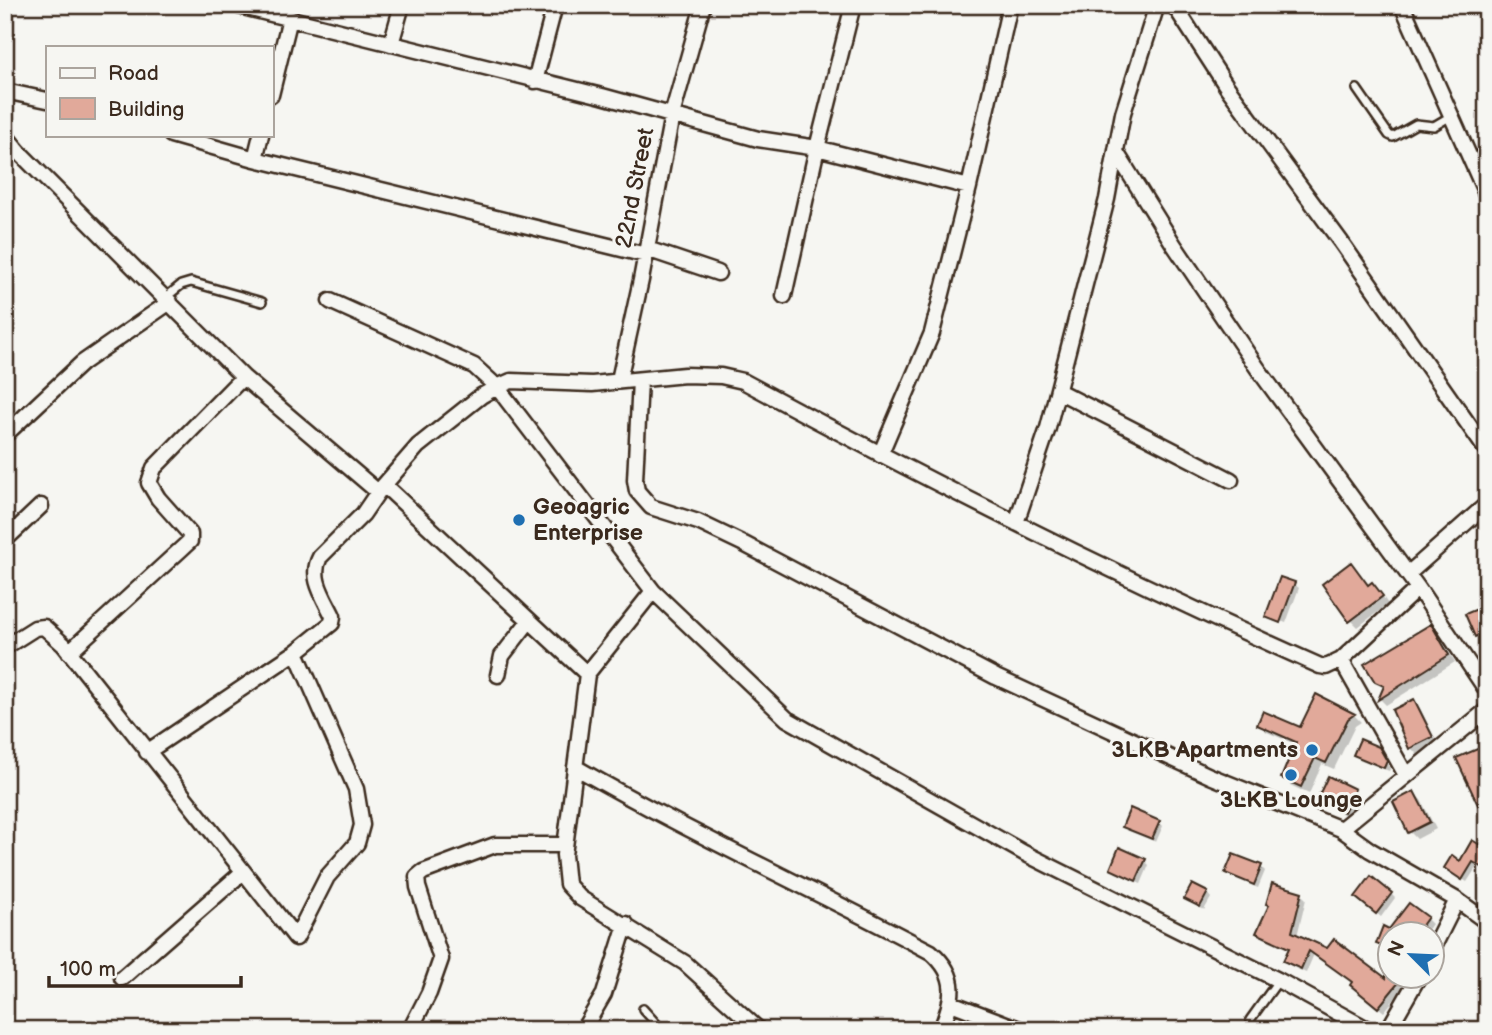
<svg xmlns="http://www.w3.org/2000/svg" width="1492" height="1035" font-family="'Balsamiq Sans',sans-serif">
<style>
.shadow{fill:#0003}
.building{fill:#e1a99a;stroke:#3b2a1e;stroke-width:2}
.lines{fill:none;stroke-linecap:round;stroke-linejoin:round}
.lane-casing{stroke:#3b2a1e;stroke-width:12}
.street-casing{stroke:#3b2a1e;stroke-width:19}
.lane{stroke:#f6f6f2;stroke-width:7}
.street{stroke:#f6f6f2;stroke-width:14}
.poi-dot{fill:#1f6fb2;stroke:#f6f6f2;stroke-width:2.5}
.labels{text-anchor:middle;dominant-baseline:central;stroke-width:6;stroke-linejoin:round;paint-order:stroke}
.street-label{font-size:23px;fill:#3b2a1e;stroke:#f6f6f2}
.poi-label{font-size:23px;font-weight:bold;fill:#3b2a1e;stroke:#f6f6f2;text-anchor:start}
</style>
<rect width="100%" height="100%" fill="#f6f6f2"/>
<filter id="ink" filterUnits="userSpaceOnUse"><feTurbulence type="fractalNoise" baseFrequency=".0143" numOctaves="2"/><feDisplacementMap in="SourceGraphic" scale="14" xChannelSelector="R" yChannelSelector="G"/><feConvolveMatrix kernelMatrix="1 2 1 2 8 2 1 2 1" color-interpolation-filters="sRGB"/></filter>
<g filter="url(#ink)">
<path class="shadow" d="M1487 557V575L1481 559Z
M1281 579 1294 584 1299 588 1286 623 1267 616Z
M1379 591 1388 604 1358 627 1351 620Z
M1487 607V639L1482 641 1477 636Z
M1431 627 1437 634 1455 662 1386 705 1380 699 1384 689 1377 681Z
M1317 697 1354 715 1361 722 1355 726 1334 769 1322 764 1309 794 1290 785 1283 778 1297 745 1267 732 1259 725 1301 729Z
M1413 701 1420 708 1438 744 1418 755 1411 748Z
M1487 747V810H1485L1479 804Z
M1378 749 1390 769 1389 771 1359 759 1355 754Z
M1354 790 1361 797 1351 818 1326 805 1319 798Z
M1414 793 1421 800 1436 829 1417 839 1410 832Z
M1159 822 1163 826 1156 842 1129 831 1125 827Z
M1487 851V871L1478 865 1467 882 1451 872 1461 863Z
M1145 861 1149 865 1141 884 1116 873 1112 869Z
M1261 867 1265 871 1258 888 1232 877 1227 873Z
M1207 893 1211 898 1204 910 1186 899Z
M1301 894 1306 899 1297 936 1386 981 1390 970V976H1410L1408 982 1384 1012 1357 990 1353 983 1314 954 1306 973 1291 966 1285 960 1290 950 1264 938 1259 933 1270 906 1267 904Z
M1391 894 1395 898 1381 917 1361 901Z
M1427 919 1432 924 1425 934H1390V951L1378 943 1390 931Z"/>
<path class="building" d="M1351 562 1368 585 1372 582 1383 596 1349 622 1322 584Z
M1280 577 1295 582 1280 623 1265 617Z
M1487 605V632L1475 637 1465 614Z
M1431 624 1449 655 1378 700 1384 686 1375 682 1364 664Z
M1316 694 1355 714 1348 719 1326 763 1315 758 1301 787 1281 778 1296 742 1257 725 1263 711 1300 727Z
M1414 699 1433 737 1409 749 1392 710Z
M1360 739 1379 747 1387 761 1384 768 1353 755Z
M1487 745V800L1478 805 1456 758Z
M1328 776 1355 789 1344 812 1317 799Z
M1414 791 1430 822 1408 833 1393 802Z
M1130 808 1160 821 1152 839 1122 827Z
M1472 840 1487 849V870L1473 862 1462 880 1444 868 1452 855 1460 861Z
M1119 847 1146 859 1136 881 1110 869Z
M1233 854 1262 865 1254 885 1225 873Z
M1371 876 1392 893 1376 914 1355 897Z
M1272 883 1302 892 1292 932 1327 948 1334 939 1386 978V976H1404L1378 1008 1350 985 1352 982 1309 951 1301 969 1283 961 1289 948 1256 933 1269 905 1266 904Z
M1192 884 1208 892 1200 907 1184 899Z
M1409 903 1428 917 1416 934H1390V949L1376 944 1383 926 1389 929Z"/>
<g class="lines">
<g class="lane-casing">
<path id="lane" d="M1357 89 1389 135 1393 137 1416 124 1434 126 1451 116
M165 298 181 285 191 282 262 302
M643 1009 662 1030
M1250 1020 1278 981"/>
</g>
<g class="street-casing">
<path id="street" d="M235 5 602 96 758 139 817 148 969 187
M1174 5 1227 87 1341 242 1487 451
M1402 5 1487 196
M391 44 402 5
M535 81 555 5
M5 91 47 100
M271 95 290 18
M5 135 19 152 243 377 378 492
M171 135 255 159 646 255
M1116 152 1174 245 1258 369 1418 588 1487 691
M255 159 261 135
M647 249 718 273
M784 296 817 148 853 5
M330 301 474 366 497 387 653 591 787 719 1024 853 1278 980 1369 1030
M619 380 641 280 672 115 703 5
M640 380 635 480 637 491 651 507 698 522 744 544 996 677 1210 776 1341 829 1370 850 1457 900 1487 922
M1058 391 1231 480
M5 435 82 363 170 302
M880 455 932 333 969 187 1010 5
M384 485 587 674
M1016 523 1048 428 1107 199 1123 113 1157 5
M5 540 41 506
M1408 574 1487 504
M653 591 587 674 564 855 567 884 580 898 685 963 759 1030
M5 647 35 628 44 627 64 645 296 938 327 877 357 843 362 825 356 789 296 652
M69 652 190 541V534L158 498 149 483 154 468 243 377
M1341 660 1406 775
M498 675 502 656 529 621
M147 752 296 652 332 623 333 616C324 597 309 577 320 557L363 514 378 492 418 446 481 396 497 387 511 381 592 384 685 375 721 376 743 381C932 483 1123 579 1320 666L1326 667 1341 660 1418 588
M575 767C691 834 813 889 931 952 960 977 953 998 941 1030
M1341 829 1487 710
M1432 950 1457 900
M122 978 243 872
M951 1003 1022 1030
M410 1030 429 993 441 959 418 887 417 877 423 872 495 845H565
M583 1030 604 994 626 924
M1388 1030 1419 976"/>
</g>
<use href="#lane" class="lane"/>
<use href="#street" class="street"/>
</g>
</g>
<g class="poi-dot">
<circle cx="519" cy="520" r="7"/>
<circle cx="1312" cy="750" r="7"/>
<circle cx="1291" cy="775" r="7"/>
</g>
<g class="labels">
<g class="street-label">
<text transform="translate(635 188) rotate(-79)">22nd Street</text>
</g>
<g class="poi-label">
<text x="533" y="507">Geoagric<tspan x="533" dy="26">Enterprise</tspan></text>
<text x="1298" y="750" text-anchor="end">3LKB Apartments</text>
<text x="1291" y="800" text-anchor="middle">3LKB Lounge</text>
</g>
</g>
<rect width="1492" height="1035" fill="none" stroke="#f6f6f2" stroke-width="28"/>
<rect x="14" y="14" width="1464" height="1007" fill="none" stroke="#3b2a1e" stroke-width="2.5" filter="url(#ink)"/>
<rect x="46" y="46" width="228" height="91" fill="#f6f6f2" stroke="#aba49d" stroke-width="2"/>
<rect x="60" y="68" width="35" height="10" fill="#f6f6f2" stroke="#aba49d" stroke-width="2"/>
<text x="108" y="80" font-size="21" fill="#3b2a1e">Road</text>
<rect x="60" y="98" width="35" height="21" fill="#e1a99a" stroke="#aba49d" stroke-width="2"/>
<text x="108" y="116" font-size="21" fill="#3b2a1e">Building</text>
<g transform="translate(1411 955) rotate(294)"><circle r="33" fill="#f6f6f2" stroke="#aba49d" stroke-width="2"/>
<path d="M0-5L12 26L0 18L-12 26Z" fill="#1f6fb2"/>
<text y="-10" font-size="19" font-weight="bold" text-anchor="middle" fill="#3b2a1e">N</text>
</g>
<path d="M49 976v10h192v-10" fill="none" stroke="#3b2a1e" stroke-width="3.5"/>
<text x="60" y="976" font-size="21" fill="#3b2a1e" stroke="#f6f6f2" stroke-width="5" paint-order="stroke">100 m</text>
</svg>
